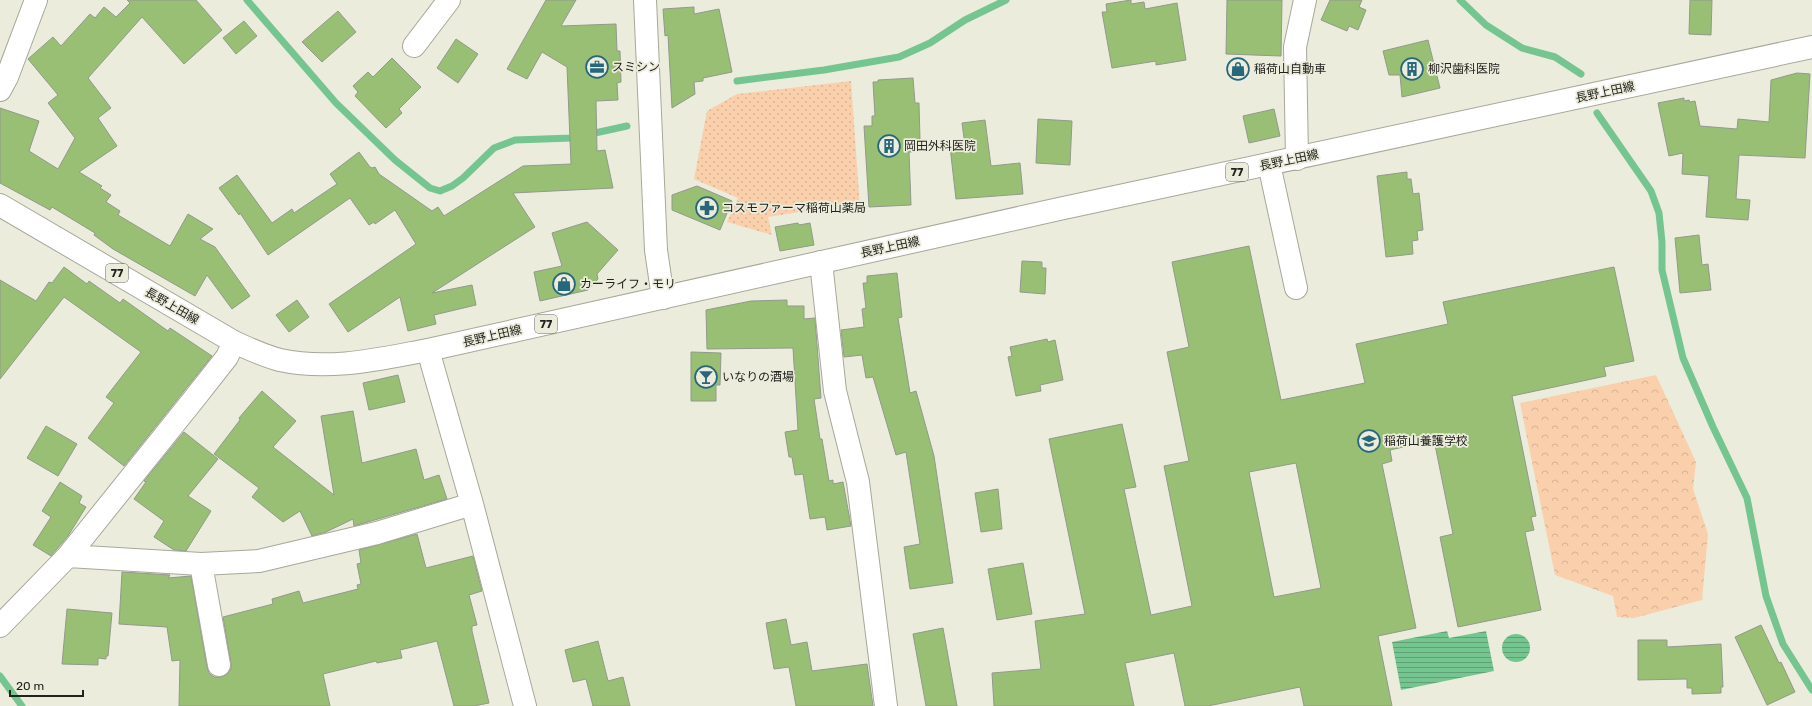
<svg xmlns="http://www.w3.org/2000/svg" width="1812" height="706" font-family="Rubik,'Noto Sans JP',sans-serif">
<style>
.grass{fill:url(#grass-dots)}
.park{fill:url(#park-crowns)}
.water{fill:url(#water-rules)}
.lines{fill:none;stroke-linecap:round;stroke-linejoin:round}
.stream{stroke:#75c590;stroke-width:7}
.building{fill:#98bf73;stroke:#929a8c;fill-rule:evenodd}
.minor-casing{stroke:#a7a899;stroke-width:24}
.tertiary-casing{stroke:#a7a899;stroke-width:24}
.primary-casing{stroke:#a7a899;stroke-width:24}
.minor{stroke:#fff;stroke-width:22}
.tertiary{stroke:#fff;stroke-width:22}
.primary{stroke:#fff;stroke-width:22}
.labels{text-anchor:middle;dominant-baseline:central;stroke-width:3.5;stroke-linejoin:round;paint-order:stroke}
.shield{fill:#ebecdc;stroke:#5f5f57;stroke-width:1}
.shield-label{font-size:11px;font-weight:bold;fill:#23231e}
.poi-label{font-size:12px;fill:#23231e;stroke:#ebecdc;text-anchor:start}
.street-label{font-size:12px;fill:#23231e;stroke:#ebecdc}
</style>
<defs>
<pattern id="grass-dots" width="8" height="8" patternUnits="userSpaceOnUse"><rect width="8" height="8" fill="#fad0ac"/><path d="M2 2h.1M6 6h.1" fill="none" stroke="#d6b294" stroke-width="1.8" stroke-linecap="round"/></pattern>
<pattern id="park-crowns" width="20" height="18" patternUnits="userSpaceOnUse"><rect width="20" height="18" fill="#fad0ac"/><path d="M2 6a3 3 0 1 1 6 0M12 15a3 3 0 1 1 6 0" fill="none" stroke="#d6b294"/></pattern>
<pattern id="water-rules" width="6" height="5" patternUnits="userSpaceOnUse"><rect width="6" height="5" fill="#75c590"/><path d="M0 2.5h6" fill="none" stroke="#60a075"/></pattern>
</defs>
<rect width="100%" height="100%" fill="#ebecdc"/>
<path class="grass" d="M851 81 860 208 819 214 817 209 768 217 772 235 727 222 738 198 694 179 707 111 737 94Z"/>
<path class="park" d="M1656 375 1696 462 1693 489 1708 534 1702 600 1634 618 1617 617 1613 596 1555 575 1520 403Z"/>
<path class="water" d="M1447 631 1449 638 1486 631 1494 671 1401 690 1392 642Z
M1502 648a14 14 0 1 1 28 0a14 14 0 1 1-28 0Z"/>
<g class="lines">
<path class="stream" d="M247 0 336 103 395 160 430 188 440 191 452 186 463 178 494 148 515 140 572 138 627 126
M1460 0 1486 25 1522 48 1555 57 1581 74
M737 81 824 70 899 57 930 43 965 20 1006 0
M1597 113 1651 191 1659 213 1662 242V270L1683 358 1713 427 1747 498 1766 596 1783 644 1812 690
M0 676 22 706"/>
</g>
<path class="building" d="M127 0H196L222 30 184 64 142 17 88 78 111 108 98 118 117 146 79 172 102 186 100 188 111 195 106 202 120 211 118 215 170 246 188 214 213 229 200 239 215 247 250 296 232 309 207 275 195 296 113 249 94 235 95 233 52 207 50 210 0 183V108L39 121 29 151 58 169 75 138 48 103 58 95 28 59 53 37 61 46 90 14 95 18 104 7 116 17 130 3Z
M546 0H576L561 26 616 24 617 51H620L621 82 617 83 618 100 596 101 597 151 605 150 613 188 513 193 535 227 432 293 472 285 476 305 434 315 436 324 408 331 400 297 348 332 329 304 416 244 395 210 375 224 374 222 369 225 350 198 268 255 240 213 239 215 219 188 237 175 272 223 292 209 294 213 337 184 330 174 359 152 370 167 372 168 375 167 379 174 432 211 438 207 444 216 523 166 571 164 567 67 542 52 527 79 507 69Z
M1131 0V4L1144 2 1145 9 1177 3 1186 60 1156 65V61L1112 68 1102 12H1107L1106 4Z
M1227 0H1282L1281 56 1226 54Z
M1330 0H1362L1359 7 1366 10 1358 30 1349 26 1347 31 1321 20Z
M1690 0H1712L1711 35 1689 34Z
M694 7V14L719 9 732 72 703 78V81L694 82 695 94 672 108 668 35 665 36 663 9Z
M338 11 356 32 322 62 302 42Z
M244 21 257 36 236 54 223 38Z
M456 39 478 54 458 83 437 68Z
M1428 40 1440 88 1402 97 1400 75H1389L1383 51Z
M392 58 421 87 399 109 402 113 386 128 355 96 358 92 353 86 368 72 373 77Z
M1797 73 1810 74 1805 158 1739 155 1736 199 1750 200 1748 220 1706 217 1709 176 1682 174 1683 153 1669 156 1658 103 1684 98V101L1689 100 1690 102 1695 101 1700 126 1737 129 1738 119 1769 122 1771 80Z
M913 78 915 103H919L920 140 912 141V152H909L911 205 869 207 864 126H872V116H875L873 82H878V80Z
M1274 109 1280 136 1249 143 1243 116Z
M1038 119 1072 121 1070 165 1036 163Z
M985 120 991 166 1020 163 1023 194 956 199 950 147 965 145 962 123Z
M1407 172V179H1411L1413 194 1419 193 1423 230 1417 231 1418 240 1412 241 1413 254 1386 257 1377 176Z
M697 186 732 201 720 230 672 210V195Z
M587 222 618 250 597 274 598 279 588 290 540 301 534 272 562 266 552 233Z
M798 223 799 225 810 223 814 245 780 251 775 227Z
M1699 235 1702 265 1708 264 1711 290 1680 293 1675 238Z
M1249 246 1281 400 1365 383 1356 344 1448 324 1443 302 1614 267 1634 361 1604 367 1606 376 1512 396 1536 516 1531 517 1534 530 1525 532 1541 610 1458 627 1440 537 1453 534 1434 440 1390 450 1392 461 1382 464 1416 628 1378 636 1392 706H1304L1300 687 1208 706H1185L1174 653 1125 663 1134 706H994L992 673 1041 669 1035 621 1085 614 1049 439 1122 424 1136 487 1124 489 1151 615 1192 606 1164 466 1189 461 1167 352 1189 347 1172 262ZM1296 463 1321 588 1274 597 1249 472Z
M1022 261 1042 262V268H1046L1045 294 1020 292Z
M64 267 87 284 89 281 120 303 123 299 168 331 170 328 212 356 124 466 88 438 114 403 106 397 141 352 64 297 0 379V280L36 301 49 282 52 283Z
M897 273 902 317 898 318 910 393 916 391 934 456 953 583 910 589 904 547 920 544 906 452 896 455 873 377 866 378 862 355 844 357 841 330 864 327 862 309 866 308 863 283H867V276Z
M297 300 309 317 289 332 276 315Z
M787 300V306H804V319L815 318 821 398 814 399 820 439H822L829 481 833 480V484L843 482 851 526 827 530 825 517 810 519 803 474 795 475 792 457H789L785 432 798 430 793 348 707 349 706 310 751 301Z
M1047 339 1048 342 1055 340 1063 380 1040 385 1041 391 1016 396 1008 357 1012 356 1010 347Z
M691 352 721 353 720 385H716V401H691Z
M398 375 405 402 369 410 363 383Z
M262 391 296 421 273 447 334 495 321 416 353 411 362 463 416 449 424 480 439 475 447 499 354 526 353 519 326 532 312 536 300 511 283 522 252 497 259 488 214 454 240 420 239 418Z
M46 426 77 444 58 476 27 458Z
M184 432 218 459 188 496 211 511 186 551 174 550 154 537 164 521 134 499 146 482 144 481Z
M60 482 82 496 79 503 86 507 68 536 51 556 33 545 51 517 42 511Z
M998 489 1002 529 981 532 975 493Z
M417 534 426 568 473 556 482 591 469 595 477 625 472 626V631L489 703 474 706H454L437 641 400 650 402 658 377 663 376 661 323 674 330 706H179L180 660 172 661 167 627 119 624 122 572 170 575 168 578 191 576 207 667 209 673 214 677H222L227 674 231 669V663L223 617 273 604 272 599 299 591 303 603 358 589 357 585 361 584 357 564 361 563 359 550Z
M1023 563 1032 614 997 620 988 569Z
M67 609 112 613 108 656H106V659L98 658V665L62 664Z
M786 619 791 645 807 642 812 671 867 664 873 706H796L789 667 774 669 766 623Z
M1761 625 1779 663 1781 662 1795 692 1767 705 1735 637Z
M943 628 957 706H926L913 634Z
M1638 640H1667V647L1721 644 1723 687H1721V693L1692 694V688H1687V679L1638 680Z
M598 641 608 681 623 677 630 706H593L586 679 573 682 565 650Z"/>
<g class="lines">
<g class="minor-casing">
<path id="minor" d="M414 46 449 0
M0 90 7 77 36 0
M1297 159 1295 47 1305 0
M1269 164 1296 288
M821 262 835 391 858 482 886 706
M428 350 472 504 525 706
M68 556 201 564 259 561 377 533 472 504
M201 564 219 665
M0 626 68 556 194 399 227 357 234 342"/>
</g>
<g class="tertiary-casing">
<path id="tertiary" d="M645 0 656 250 663 298"/>
</g>
<g class="primary-casing">
<path id="primary" d="M0 205 234 342C249 349 264 356 280 360 330 371 379 359 428 350L1059 209 1812 47"/>
</g>
<use href="#minor" class="minor"/>
<use href="#tertiary" class="tertiary"/>
<use href="#primary" class="primary"/>
</g>
<defs>
<g id="office-ring" transform="scale(1.15)"><circle r="9.5" fill="#ebecdc" stroke="#27677c" stroke-width="1.5"/><path d="M-6-3h4V-5.5h4V-3h4V5H-6ZM-1-4.5V-3h2v-1.5ZM-6 0V1H6V0Z" fill="#27677c"/></g>
<g id="shop-ring" transform="scale(1.15)"><circle r="9.5" fill="#ebecdc" stroke="#27677c" stroke-width="1.5"/><path d="M-5-2.5h2.3a2.7 3.5 0 0 1 5.4 0H5L5.5 6h-11ZM-1.5-2.5h3a1.5 2.3 0 0 0-3 0Z" fill="#27677c"/></g>
<g id="building-ring" transform="scale(1.15)"><circle r="9.5" fill="#ebecdc" stroke="#27677c" stroke-width="1.5"/><path d="M-4-6H4V6H1V3H-1V6H-4ZM-2.5-4.3h1.7v1.8h-1.7ZM.8-4.3h1.7v1.8H.8ZM-2.5-1h1.7V.8h-1.7ZM.8-1h1.7V.8H.8Z" fill="#27677c"/></g>
<g id="pharmacy-ring" transform="scale(1.15)"><circle r="9.5" fill="#ebecdc" stroke="#27677c" stroke-width="1.5"/><path d="M-2-6h4v4h4v4h-4v4h-4v-4h-4v-4h4Z" fill="#27677c"/></g>
<g id="bar-ring" transform="scale(1.15)"><circle r="9.5" fill="#ebecdc" stroke="#27677c" stroke-width="1.5"/><path d="M-6-5H6L.8 .8V4.5H3.5V6h-7V4.5H-.8V.8Z" fill="#27677c"/></g>
<g id="school-ring" transform="scale(1.15)"><circle r="9.5" fill="#ebecdc" stroke="#27677c" stroke-width="1.5"/><path d="M0-5L7-2L0 1L-7-2ZM-4 1L0 2.5L4 1V4Q0 6-4 4Z" fill="#27677c"/></g>
</defs>
<g fill-rule="evenodd">
<use href="#office-ring" x="597" y="67"/>
<use href="#shop-ring" x="1238" y="69"/>
<use href="#building-ring" x="1412" y="69"/>
<use href="#building-ring" x="889" y="146"/>
<use href="#pharmacy-ring" x="707" y="208"/>
<use href="#shop-ring" x="564" y="284"/>
<use href="#bar-ring" x="706" y="377"/>
<use href="#school-ring" x="1369" y="441"/>
</g>
<g class="labels">
<g class="shield">
<rect x="1226" y="163" width="22" height="18" rx="3"/>
<rect x="106" y="264" width="22" height="18" rx="3"/>
<rect x="535" y="315" width="22" height="18" rx="3"/>
</g>
<g class="shield-label">
<text x="1237" y="172">77</text>
<text x="117" y="273">77</text>
<text x="546" y="324">77</text>
</g>
<g class="poi-label">
<text x="612" y="67">スミシン</text>
<text x="1254" y="69">稲荷山自動車</text>
<text x="1428" y="69">柳沢歯科医院</text>
<text x="904" y="146">岡田外科医院</text>
<text x="722" y="208">コスモファーマ稲荷山薬局</text>
<text x="580" y="284">カーライフ・モリ</text>
<text x="722" y="377">いなりの酒場</text>
<text x="1384" y="441">稲荷山養護学校</text>
</g>
<g class="street-label">
<text transform="translate(1605 92) rotate(-12)">長野上田線</text>
<text transform="translate(1289 160) rotate(-12)">長野上田線</text>
<text transform="translate(890 247) rotate(-12)">長野上田線</text>
<text transform="translate(172 306) rotate(30)">長野上田線</text>
<text transform="translate(492 336) rotate(-13)">長野上田線</text>
</g>
</g>
<path d="M10 690v6h73v-6" fill="none" stroke="#23231e" stroke-width="2"/>
<text x="16" y="690" font-size="12" fill="#23231e" stroke="#ebecdc" stroke-width="3" paint-order="stroke">20 m</text>
</svg>
